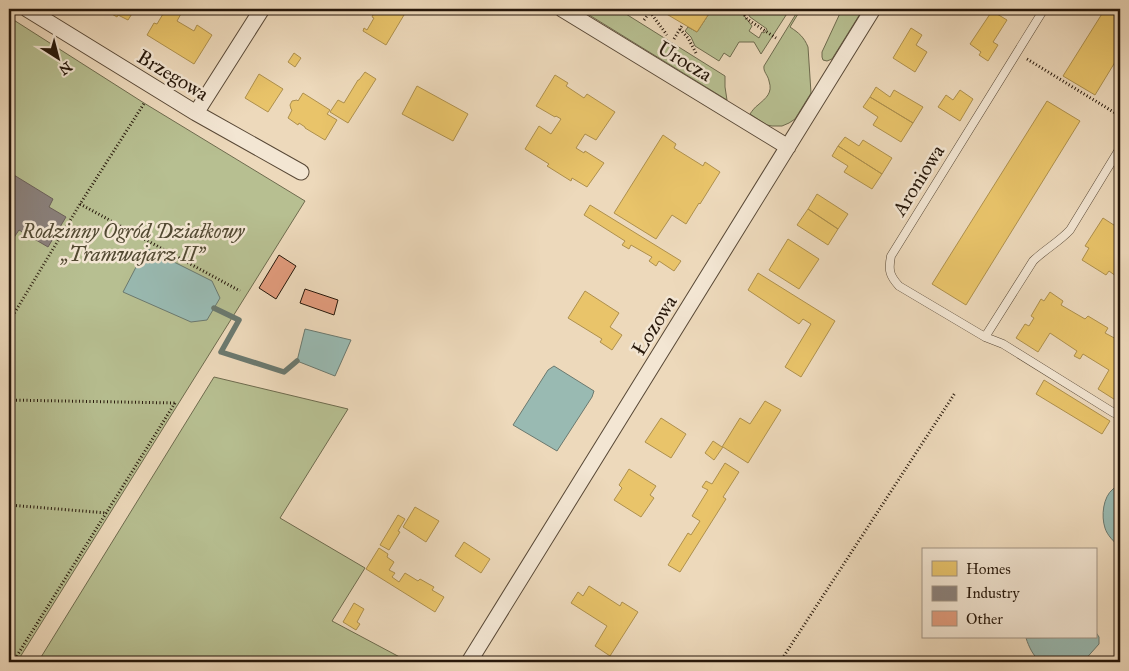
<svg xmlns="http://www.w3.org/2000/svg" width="1129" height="671" font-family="'IM FELL Great Primer',serif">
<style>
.green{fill:#b7bf91;stroke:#6e6b4e}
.water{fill:#99bab2;stroke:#6b796f}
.homes{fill:#e9c46a;stroke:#ae904d}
.industry{fill:#8a817c;stroke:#6c615a}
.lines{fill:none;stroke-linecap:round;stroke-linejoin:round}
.stream{stroke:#6b796f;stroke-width:5.5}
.building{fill:#e19b7c;stroke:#26170a}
.lane-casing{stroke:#584836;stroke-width:9}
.street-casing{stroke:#584836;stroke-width:17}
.path{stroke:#26170a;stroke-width:3;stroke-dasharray:1 2.5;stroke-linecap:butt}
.lane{stroke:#f3e6d3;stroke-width:8}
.street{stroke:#f3e6d3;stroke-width:15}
.labels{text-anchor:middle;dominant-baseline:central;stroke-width:5;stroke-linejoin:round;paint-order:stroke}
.street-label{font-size:20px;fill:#26170a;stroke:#f3e6d3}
.park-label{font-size:20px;font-style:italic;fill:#524932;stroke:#f3e6d3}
</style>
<rect width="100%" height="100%" fill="#edd9bb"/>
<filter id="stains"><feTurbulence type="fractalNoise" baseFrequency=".004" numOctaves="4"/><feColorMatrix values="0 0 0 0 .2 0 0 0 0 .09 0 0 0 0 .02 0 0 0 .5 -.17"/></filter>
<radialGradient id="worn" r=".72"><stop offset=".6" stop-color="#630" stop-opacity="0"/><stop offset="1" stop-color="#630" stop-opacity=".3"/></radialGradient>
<path class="green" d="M589 9H618L725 76V87L727 100 586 13Z
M712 9H739L752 26 749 31 759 38 762 32 764 33 767 29 750 17 745 9H790L761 54 754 42H739L730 57 724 53 719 61 695 46 691 37 685 31 688 27 697 32Z
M799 9H801L790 27C799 33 804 37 808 47L811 93 795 119 789 123 782 126H772L767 125 750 114C752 111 755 107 758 105 766 98 773 93 769 81 768 75 763 72 764 66Z
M842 9H863L832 59 827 61 823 60 822 57V52Z
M9 17 144 103 305 201 17 662H9Z
M214 377 348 409 280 518 365 568 332 621 409 662H38Z"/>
<path class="water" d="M146 248 212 281 220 298 207 320 191 322 123 292Z
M305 329 351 340 335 376 297 361Z
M554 366 594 391 592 397 557 451 513 425 548 370Z
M1120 485V547C1114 542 1107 535 1105 528 1101 516 1103 497 1113 489 1115 487 1118 486 1120 485Z
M1095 631 1099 637V644L1083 662H1041C1033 656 1029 647 1026 638L1095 637Z"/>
<path class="homes" d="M103 9H135L128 20 118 15 117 17Z
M166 9H177L182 12 177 21 194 31 197 25 212 35 194 64 147 35 154 23 157 24Z
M376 9H393L404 15 386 45 363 31 364 28 367 30 374 18 372 17Z
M658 9H712L697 32Z
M1105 9H1120V54L1095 95 1063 76Z
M992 11 1007 20 993 42 998 45 988 61 979 55 981 52 970 44Z
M911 28 922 35 916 45 927 52 915 72 893 58Z
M294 53 301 58 295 67 288 62Z
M365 72 376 79 348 123 330 112 338 100 344 103 358 80H359Z
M259 74 283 89 268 112 245 98Z
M555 75 568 83 566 86 584 98 587 94 615 112 596 140 585 134 576 148 584 153 585 151 604 163 587 187 572 178 571 181 547 166 549 164 525 149 539 126 551 134 561 119 556 116 555 117 536 106Z
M417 86 468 114 453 141 402 114Z
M876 87 890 97 894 90 923 107 913 123 870 97Z
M960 90 973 99 960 121 938 107 946 95 953 100Z
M303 93 330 110 327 114 337 120 325 140 305 128V127L299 123 298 125 288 118 292 110 291 109 290 105 292 101 297 100 298 101Z
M870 97 913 123 901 142 873 125 878 117 863 107Z
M1047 101 1080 121 966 305 932 284Z
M663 135 676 144 674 148 703 166 705 162 720 172 700 204 699 203 686 224 672 215 656 239 614 213Z
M845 137 859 146 863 140 892 158 882 174 838 146Z
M838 146 882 174 872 189 844 172 848 166 832 156Z
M817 194 848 214 838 229 808 209Z
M590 205 681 261 674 271 659 261 656 266 649 261 652 257 631 245 629 249 622 245 625 241 584 215Z
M808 209 838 229 828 245 797 225Z
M1103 218 1120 229V279L1109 271 1106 275 1082 260 1089 248 1085 246Z
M788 239 819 259 799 289 769 270Z
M758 273 835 321 801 377 785 367 811 324 803 319 799 324 748 290Z
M585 291 619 313 610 327 622 335 612 350 600 342 602 339 568 318Z
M1050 292 1063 301 1061 305 1085 319 1088 316 1108 328 1105 333 1120 341V340V403L1098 389 1109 370 1083 354 1080 359 1074 356 1077 351 1050 333 1038 352 1016 338 1025 324 1029 326 1034 318 1031 316 1041 299 1044 301Z
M1044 380 1110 421 1102 434 1036 394Z
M765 401 781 410 748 463 723 447 714 460 705 453 713 441 722 447 740 418 750 424Z
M661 418 686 434 671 458 645 442Z
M725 463 739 472 723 497 726 499 680 572 668 565 688 533 691 535 700 521 692 516 708 490 702 487 706 481 712 484Z
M629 469 656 486 650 495 654 498 641 517 614 500 622 488 619 485Z
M415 507 439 521 426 542 403 527Z
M398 515 405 519 398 531 400 532 389 550 380 545Z
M464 542 490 559 481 573 455 556Z
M379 548 388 554 387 557 394 562 389 570 395 573 392 577 399 582 405 573 418 581 420 579 434 587 432 590 444 597 435 612 366 569Z
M589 586 620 606 622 602 638 612 610 656 595 646 607 626 571 603 578 592 583 596Z
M354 603 364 609 357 622 360 624 356 630 343 622Z"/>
<path class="industry" d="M9 172 53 199 49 207 66 217 48 247 19 230 13 239 9 236Z"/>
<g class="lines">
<path class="stream" d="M214 308 239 320 221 352 284 372 297 361"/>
</g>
<path class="building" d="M279 255 296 266 276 299 259 288Z
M305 289 338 300 334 315 300 303Z"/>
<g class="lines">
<g class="lane-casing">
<path id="lane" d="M1044 9 891 256C888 271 890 276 899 286L985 337 1003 344 1114 413
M985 337 1033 261C1044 250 1059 242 1070 230L1120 148"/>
</g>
<g class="street-casing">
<path id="street" d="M27 9 196 113 301 172
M562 9 788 147
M196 113 262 9
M469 662 873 9"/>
</g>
<path class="path" d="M741 9 747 19 776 38
M650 12 667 35
M644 20 652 9
M680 29 688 38 696 53
M674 39 683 24
M1027 59 1120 116
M80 204 240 291
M9 322 80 204 145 102
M9 400 175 403
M9 505 107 513
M13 662 175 403
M780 662 955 393"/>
<use href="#lane" class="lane"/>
<use href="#street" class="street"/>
</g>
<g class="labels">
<g class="street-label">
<text transform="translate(685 61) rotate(31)">Urocza</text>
<text transform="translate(173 75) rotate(31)">Brzegowa</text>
<text transform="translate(918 180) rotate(-58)">Aroniowa</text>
<text transform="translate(654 325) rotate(-58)">Łozowa</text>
</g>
<g class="park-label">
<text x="133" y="231">Rodzinny Ogród Działkowy<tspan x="133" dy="23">„Tramwajarz II”</tspan></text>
</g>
</g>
<rect width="1129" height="671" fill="none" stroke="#edd9bb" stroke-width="30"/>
<rect x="10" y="10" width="1109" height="651" fill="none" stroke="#26170a" stroke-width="2.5"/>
<rect x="15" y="15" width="1099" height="641" fill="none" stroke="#26170a"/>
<rect x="922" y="548" width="175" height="90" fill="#f3e6d3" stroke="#a19383"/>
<rect x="932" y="561" width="25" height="15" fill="#e9c46a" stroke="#a19383"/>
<text x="966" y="574" font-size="15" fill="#26170a">Homes</text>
<rect x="932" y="586" width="25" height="15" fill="#8a817c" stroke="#a19383"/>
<text x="966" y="598" font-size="15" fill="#26170a">Industry</text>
<rect x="932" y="611" width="25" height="15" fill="#e19b7c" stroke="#a19383"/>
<text x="966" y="624" font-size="15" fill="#26170a">Other</text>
<g transform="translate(58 58) rotate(144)" stroke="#f3e6d3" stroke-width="4" paint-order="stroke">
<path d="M0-4L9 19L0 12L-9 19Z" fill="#26170a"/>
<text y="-8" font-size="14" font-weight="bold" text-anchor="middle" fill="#26170a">N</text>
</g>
<rect width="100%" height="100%" filter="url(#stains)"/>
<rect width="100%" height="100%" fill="url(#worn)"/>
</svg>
